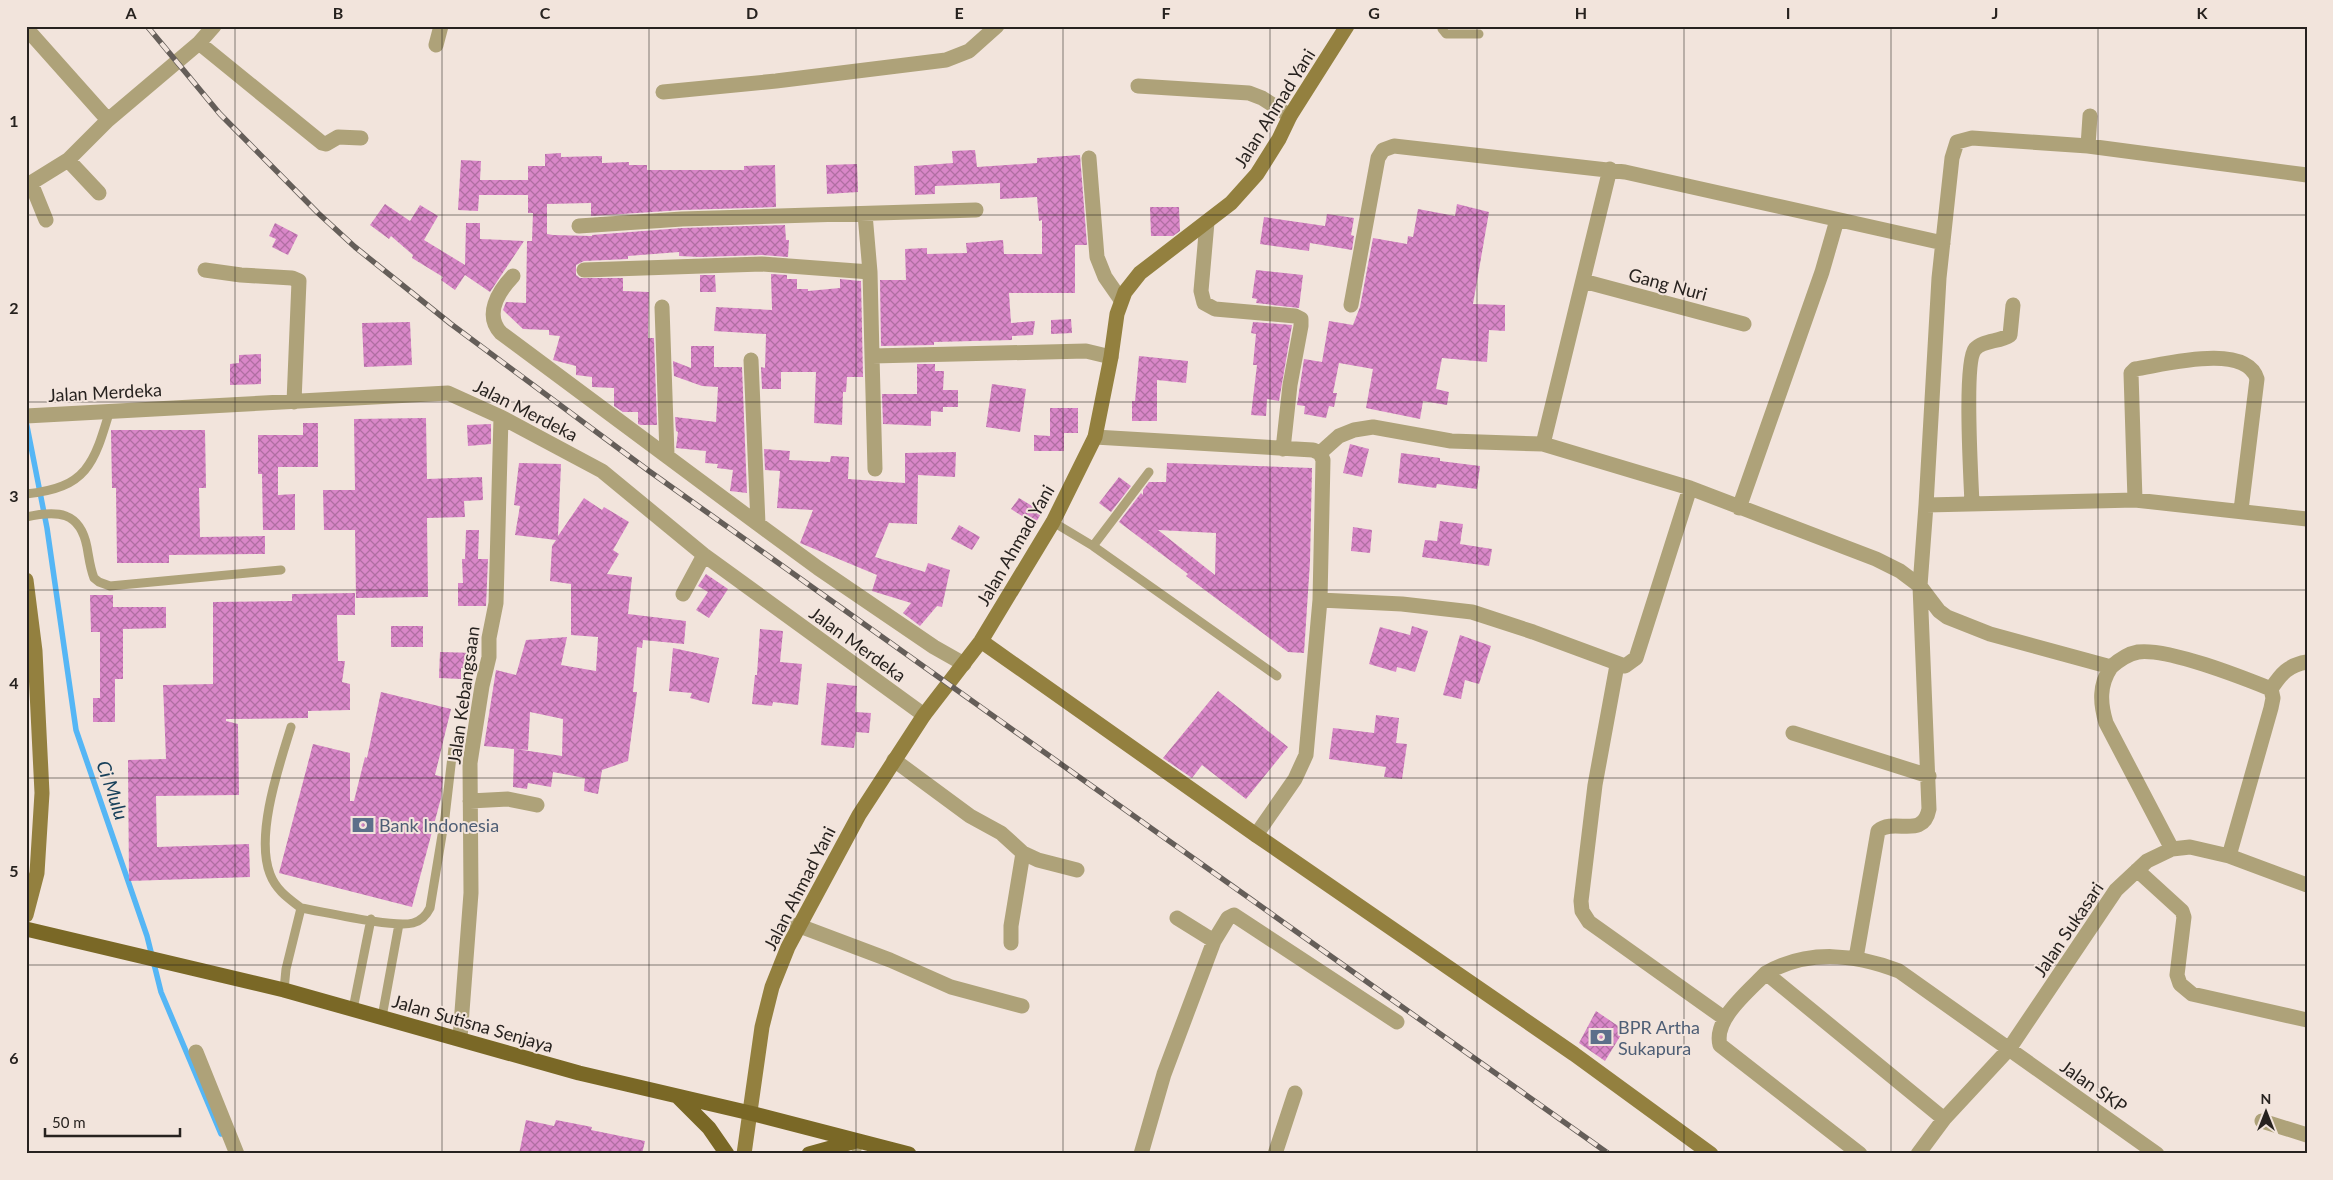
<svg xmlns="http://www.w3.org/2000/svg" width="2333" height="1180" font-family="Lato,sans-serif">
<style>
.lines{fill:none;stroke-linecap:round;stroke-linejoin:round}
.stream{stroke:#55b6f5;stroke-width:5.5}
.building{fill:url(#building-cross-hatch);fill-rule:evenodd}
.lane{stroke:#aea279;stroke-width:9}
.street{stroke:#aea279;stroke-width:15}
.secondary{stroke:#93803f;stroke-width:15}
.primary{stroke:#7a6826;stroke-width:15}
.rail-casing{stroke:#655e59;stroke-width:5.5}
.rail{stroke:#f2e4dc;stroke-width:4;stroke-dasharray:11;stroke-linecap:butt}
.grid{fill:none;stroke:#27221f;stroke-width:1;stroke-opacity:0.55}
.labels{text-anchor:middle;dominant-baseline:central;stroke-width:4;stroke-linejoin:round;paint-order:stroke}
.street-label{font-size:18px;fill:#27221f;stroke:#f2e4dc}
.service-label{font-size:18px;fill:#4e5e75;stroke:#f2e4dc;text-anchor:start}
.water-label{font-size:19px;font-style:italic;fill:#18405a;stroke:#f2e4dc}
.neatline{fill:none;stroke:#27221f;stroke-width:2}
.grid-label{font-size:16px;text-anchor:middle;font-weight:bold;fill:#27221f}
</style>
<defs>
<pattern id="building-cross-hatch" width="8" height="8" patternUnits="userSpaceOnUse" patternTransform="scale(1.25)"><rect width="8" height="8" fill="#d987c8"/><path d="M0 0l8 8M0 8l8-8" fill="none" stroke="#b06ea2"/></pattern>
</defs>
<rect width="100%" height="100%" fill="#f2e4dc"/>
<g class="lines">
<path class="stream" d="M26 421 47 528 76 730 147 936 161 992 221 1134"/>
</g>
<path class="building" d="M975 150 977 167 1037 163V158L1080 155 1087 245H1075V293H1009L1011 323 1035 321 1033 335 1012 336V340L934 342V345L881 346 880 280H906L905 249 927 248V254L967 253 966 243 1003 240 1004 254H1042V220L1039 221 1037 197 1000 199V183L935 186V194L915 195 914 166 953 163 952 151Z
M561 153V157L602 156V163L629 162V165H647V170H744V166L775 165 776 207 682 210 591 216V203L547 204V234L553 235 592 236V235L682 228 785 225 786 240H789L788 257 762 255 700 257 679 256V252L628 256V259L584 261 576 265V275L580 278H623V291L649 292 648 338H654L657 425H641L638 424V412H623L614 406V388L592 387V377L576 375V366L553 360 560 336 549 335V330L523 329 503 310 506 302 526 303 527 241H532L533 213H528V195H479L478 211 458 210 461 160 481 161 480 180H528V166H545V154Z
M857 164 858 192 827 194 826 165Z
M385 204 410 221 420 205 438 216 424 240 465 265 466 223H480V239L524 241 490 292 465 275 455 290 441 280 443 277 412 258 413 255 391 236 389 239 370 225Z
M1457 204 1489 212 1473 304 1505 305V331L1489 330 1487 362 1442 358 1436 389 1449 392 1447 405 1423 401 1420 419 1366 408 1373 369 1339 363 1333 393H1337L1334 407 1329 406 1326 418 1304 414 1305 406 1297 405 1304 359 1322 362 1329 321 1353 325 1360 307 1373 238 1407 244 1408 236 1413 237 1418 209 1455 216Z
M1150 207H1179L1180 231 1173 236H1151Z
M1327 214 1354 218 1351 235 1354 236 1352 250 1310 243 1309 251 1260 244 1264 217 1325 226Z
M275 223 298 235 288 255 272 247 276 239 269 236Z
M1256 270 1303 275 1299 308 1256 303 1257 299 1252 298Z
M771 274 787 275V279H797V289H808V291L840 288V279L861 281 863 377H847L846 392H843L842 425 814 423 816 372H781V389H762L761 367 765 368 766 334 714 331 716 307 772 310Z
M700 275H715L716 292H700Z
M1071 319 1072 333 1051 334V320Z
M410 322 412 365 364 367 362 323Z
M1253 322 1292 325 1279 401 1267 399 1266 416 1251 415 1257 365H1253L1256 334 1251 333Z
M691 346H714V367H742L747 493 730 491 733 470 717 468 718 464 705 463 706 451 676 448 678 432 676 431 675 417 716 422 718 387 702 386 674 376 673 361 691 368Z
M261 354V384L230 385V364L239 363V355Z
M1139 356 1188 361 1186 383 1157 380V421H1132V401H1135Z
M917 364H935V371H944L943 390H958V407H943V412L931 411V426L883 424 882 394H917Z
M992 384 1026 389 1020 432 986 427Z
M1050 408H1078V433H1064V451H1034V435L1050 436Z
M426 418 427 479 482 477 483 500 464 501 465 517 427 518 428 597 356 598 355 530H324L323 490H355L354 419Z
M303 423H318V467H278V495L295 494V530H263L262 474H258V435H303Z
M491 424V444L468 446 467 425Z
M111 430H205L206 488H199L200 537 265 536V554L169 555V563H117L116 488H112Z
M1350 444 1369 449 1362 477 1343 473Z
M764 449 790 451 789 460 830 462 831 456 849 457 848 479 905 483V453L956 452 955 477 918 475 917 524 889 523 875 557 925 572 928 563 950 570 942 607 937 606 920 626 903 613 911 603 872 591 877 575 800 543 813 510 777 508 780 471 765 470Z
M1401 453 1440 458V461L1480 466 1477 489 1437 484 1436 488 1398 483Z
M519 463 561 464 558 536 584 498 602 510 604 507 629 522 613 550 619 554 607 574 632 577 628 614 686 621 684 644 643 640 642 648 637 647 633 692H637L628 761 602 770 598 794 584 791 585 778 553 772 551 787 528 783 527 789 513 787 514 749 484 746 496 670 516 675 526 640 567 637 561 665 596 671 598 637 571 635V584L550 581 552 546 556 540 515 535 520 506 514 505ZM530 712 563 719 562 756 516 749 528 750Z
M1167 463 1312 468 1310 562 1304 653 1288 652 1186 576 1188 574 1119 522 1141 493 1143 495V490L1149 482H1166ZM1158 530 1216 533 1215 575Z
M1119 477 1131 486 1111 512 1099 503Z
M1019 498 1042 512 1035 524 1011 509Z
M1440 521 1463 524 1460 544 1492 549 1489 566 1422 557 1425 540 1437 541Z
M959 525 980 537 972 550 951 539Z
M1353 527 1372 530 1370 553 1351 551Z
M466 530H479L478 559H488L486 606H458V583H463L462 559H465Z
M706 574 728 589 709 618 696 610 708 592 698 586Z
M355 593V615H337L338 661H345L342 682 350 684V710L308 711V718L226 719V721L238 724 239 795 156 796 157 847 249 844 250 877 129 881 128 760 166 759 163 685 213 684V602L292 601V594Z
M90 595H113V607H166V628L123 629V679H115V722H93V698H100V632H91Z
M391 626H423V647H391Z
M1412 626 1428 631 1415 672 1397 667 1396 672 1369 664 1380 627 1410 635Z
M760 629 783 631 780 662 802 664 798 705 773 702 772 706 752 704 755 675H757Z
M1460 635 1491 646 1479 684 1465 680 1461 699 1443 695Z
M673 648 719 658 709 703 690 698 692 693 669 691Z
M440 652 476 653V669L461 668V679L439 678Z
M827 683 857 686 855 712 871 713 869 733 856 732 854 748 821 745Z
M1218 691 1288 747 1246 799 1202 765 1192 778 1163 758Z
M381 692 451 709 435 775 443 777 441 798 412 907 279 873 313 744 350 753V801H354L365 757 367 758Z
M1376 715 1399 718 1396 743 1407 744 1402 779 1384 777 1386 767 1329 759 1333 728 1374 733Z
M1596 1011 1624 1030 1605 1061 1579 1043Z
M526 1120 554 1126 556 1120 592 1127 591 1130 645 1141 642 1154H519Z"/>
<g class="lines">
<path class="lane" d="M1442 26V29L1446 34H1479
M26 494C87 488 94 464 110 410
M26 517C57 510 80 511 87 547 89 558 90 568 94 578L99 582 110 586 281 570
M1053 522 1093 546 1277 676
M1093 546 1149 472
M301 908C325 912 393 928 413 923 421 921 426 916 430 908L445 817 453 748
M284 990 286 969 301 908C288 898 276 890 270 874 255 835 279 766 291 727
M353 1009 371 919
M382 1017 399 924
M855 1154 860 1142"/>
<path class="street" d="M26 28 108 120
M199 43 322 143 326 144 338 137 361 138
M436 45 441 26
M1138 86 1249 93 1262 98 1290 116
M663 92 776 81 946 60 969 51 997 26
M2088 146 2090 116
M1089 158 1097 257 1105 277 1121 300
M68 160 99 193
M31 183 46 220
M26 186 68 160 108 120 199 43 214 26
M865 214 870 272 872 356 1086 351 1111 357
M1207 222 1201 291 1204 303 1215 309 1295 316 1301 319V326L1290 385 1283 449
M579 226 682 219 976 210
M205 270 241 275 292 278 299 281 294 402
M584 270 762 264 870 272
M513 276C498 292 484 315 501 333L758 524
M1583 281 1744 324
M1351 305 1378 158 1383 150 1394 146 1625 172 1943 243
M662 307 667 455
M872 356 875 469
M751 360 758 524 818 568 934 647 964 664
M26 416 448 393 501 417 602 471 704 555 924 715
M1095 437 1313 450 1320 453 1339 436 1354 430 1373 427 1451 441 1543 444 1690 488 1876 559 1900 571 1920 586 1939 611 1947 617 1990 634 2111 667C2099 685 2100 703 2106 723L2172 849
M1543 444 1610 169
M2135 500 2131 373 2135 369C2163 365 2246 342 2257 379L2241 510
M1972 503C1971 480 1964 362 1975 349 1983 340 2000 342 2010 335L2013 305
M1926 505 1939 278 1952 158 1957 142 1972 138 2088 146 2307 175
M1739 508 1822 272 1837 220
M683 594 704 555
M1320 600 1402 604 1472 612 1533 632 1625 666 1636 658 1690 488
M1617 665 1595 785 1581 901 1582 911 1589 922 1724 1018
M2111 667C2119 660 2127 654 2138 652 2168 648 2241 677 2271 689 2281 674 2288 665 2307 662
M1793 733 1929 776
M894 760 970 816 1001 833 1023 853 1038 860 1077 870
M470 801 508 799 537 805
M1256 835 1295 779 1306 755 1320 600 1323 460 1320 453
M2229 856 2271 708 2273 698 2271 689
M2137 870 2182 911 2184 917 2177 975 2180 984 2192 994 2307 1020
M797 925 890 960 951 987 1022 1006
M1214 941 1228 918 1234 915 1397 1022
M1011 943V926L1023 853
M1856 958 1878 831C1895 817 1923 840 1929 809L1920 586 1926 505 2135 500 2307 519
M1766 973 1944 1119
M460 1038 471 893 470 763 482 686 489 657V638L496 603 501 417
M196 1052 237 1154
M2262 1121 2307 1135
M1141 1154 1164 1074 1214 941 1177 918
M1275 1154 1295 1093
M1860 1154 1720 1045C1713 1019 1749 991 1766 973 1808 949 1856 954 1899 971L2157 1154
M1918 1154 1944 1119 2009 1049 2116 890 2147 861 2172 849 2190 847 2229 856 2307 885"/>
<path class="secondary" d="M26 580 35 651 42 793 37 873 26 915
M981 641 1256 835 1574 1054 1711 1154
M744 1154 762 1027 772 987 788 947 859 815 924 715 981 641 1053 522 1095 437 1111 357 1117 314 1125 292 1140 273 1231 203 1257 174 1279 139 1290 116 1347 26"/>
<path class="primary" d="M26 929 284 990 579 1073 750 1113 909 1154
M678 1097 709 1128 727 1154
M809 1154 856 1141"/>
<g class="rail-casing">
<path id="rail" d="M147 26 220 114 318 213 355 247 451 324 649 471 1609 1154"/>
</g>
<use href="#rail" class="rail"/>
</g>
<path class="grid" d="M235 26V1154M442 26V1154M649 26V1154M856 26V1154M1063 26V1154M1270 26V1154M1477 26V1154M1684 26V1154M1891 26V1154M2098 26V1154M26 215H2307M26 402H2307M26 590H2307M26 778H2307M26 965H2307"/>
<defs>
<g id="bank-bare" transform="scale(1.725)"><path d="M-6-4H6V4H-6ZM0-2.3a2.3 2.3 0 1 0 0 4.6a2.3 2.3 0 1 0 0-4.6Z" fill="#5c6f8a" stroke="#f2e4dc" stroke-width="2.5" paint-order="stroke"/></g>
</defs>
<g fill-rule="evenodd">
<use href="#bank-bare" x="363" y="825"/>
<use href="#bank-bare" x="1601" y="1037"/>
</g>
<g class="labels">
<g class="street-label">
<text transform="translate(1274 108) rotate(-58)">Jalan Ahmad Yani</text>
<text transform="translate(1668 284) rotate(15)">Gang Nuri</text>
<text transform="translate(105 392) rotate(-3)">Jalan Merdeka</text>
<text transform="translate(526 410) rotate(27)">Jalan Merdeka</text>
<text transform="translate(1015 545) rotate(-60)">Jalan Ahmad Yani</text>
<text transform="translate(858 644) rotate(36)">Jalan Merdeka</text>
<text transform="translate(463 695) rotate(-82)">Jalan Kebangsaan</text>
<text transform="translate(799 888) rotate(-63)">Jalan Ahmad Yani</text>
<text transform="translate(2068 929) rotate(-56)">Jalan Sukasari</text>
<text transform="translate(473 1023) rotate(16)">Jalan Sutisna Senjaya</text>
<text transform="translate(2094 1086) rotate(35)">Jalan SKP</text>
</g>
<g class="service-label">
<text x="379" y="825">Bank Indonesia</text>
<text x="1618" y="1027">BPR Artha<tspan x="1618" dy="21">Sukapura</tspan></text>
</g>
<g class="water-label">
<text transform="translate(113 790) rotate(71)">Ci Mulu</text>
</g>
</g>
<rect width="2333" height="1180" fill="none" stroke="#f2e4dc" stroke-width="55"/>
<g transform="translate(2266 1112)" stroke="#f2e4dc" stroke-width="4" paint-order="stroke">
<path d="M0-4L9 19L0 12L-9 19Z" fill="#27221f"/>
<text y="-8" font-size="14" font-weight="bold" text-anchor="middle" fill="#27221f">N</text>
</g>
<path d="M45 1128v8h135v-8" fill="none" stroke="#27221f" stroke-width="2.5"/>
<text x="52" y="1128" font-size="15" fill="#27221f" stroke="#f2e4dc" stroke-width="4" paint-order="stroke">50 m</text>
<rect x="28" y="28" width="2278" height="1124" class="neatline"/>
<g class="grid-label">
<text x="131" y="19">A</text>
<text x="338" y="19">B</text>
<text x="545" y="19">C</text>
<text x="752" y="19">D</text>
<text x="959" y="19">E</text>
<text x="1166" y="19">F</text>
<text x="1374" y="19">G</text>
<text x="1581" y="19">H</text>
<text x="1788" y="19">I</text>
<text x="1995" y="19">J</text>
<text x="2202" y="19">K</text>
<text x="14" y="127">1</text>
<text x="14" y="314">2</text>
<text x="14" y="502">3</text>
<text x="14" y="689">4</text>
<text x="14" y="877">5</text>
<text x="14" y="1064">6</text>
</g>
</svg>
